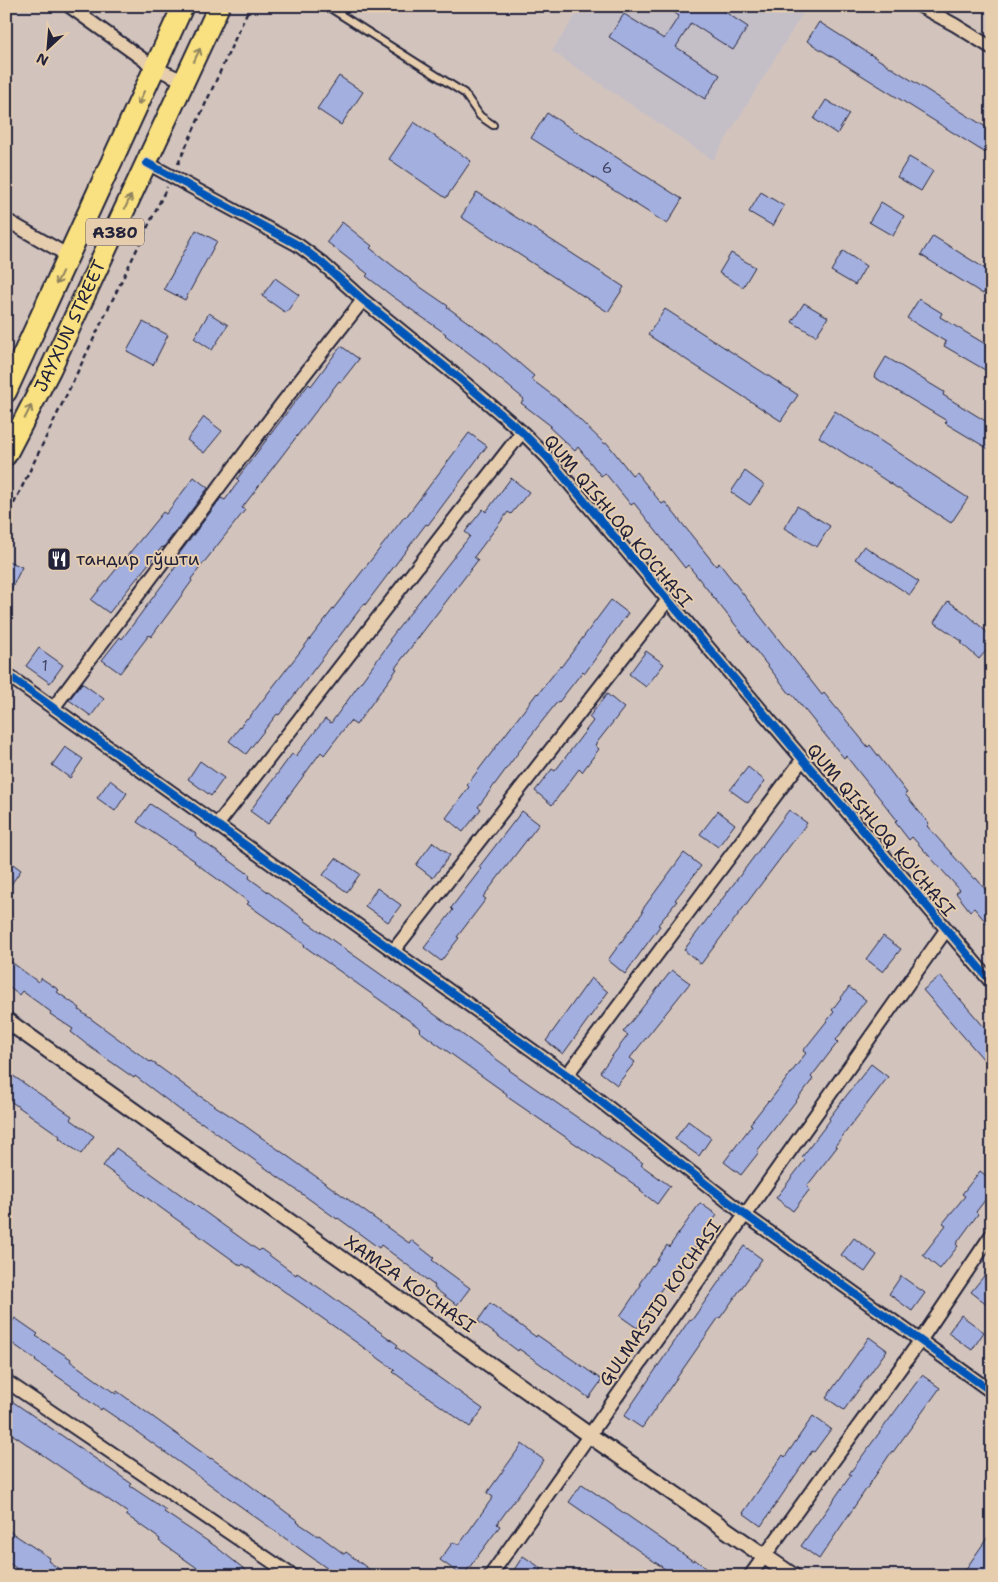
<svg xmlns="http://www.w3.org/2000/svg" width="998" height="1582" font-family="'Shantell Sans',sans-serif">
<style>
.built{fill:#c4bec7}
.building{fill:#a3afdf;stroke:#22223b}
.lines{fill:none;stroke-linecap:round;stroke-linejoin:round}
.service-casing{stroke:#22223b;stroke-width:10}
.minor-casing{stroke:#22223b;stroke-width:16}
.tertiary-casing{stroke:#22223b;stroke-width:19}
.trunk-casing{stroke:#22223b;stroke-width:24}
.path{stroke:#22223b;stroke-width:2.5;stroke-dasharray:5 4;stroke-linecap:butt}
.service{stroke:#e6cdae;stroke-width:6}
.minor{stroke:#e6cdae;stroke-width:12}
.tertiary{stroke:#e6cdae;stroke-width:15}
.trunk{stroke:#f9e181;stroke-width:20}
.cycleway-casing{stroke:#e6cdae;stroke-width:11}
.cycleway{stroke:#0057b8;stroke-width:8}
.oneway{stroke:#8e825e}
.labels{text-anchor:middle;dominant-baseline:central;stroke-width:4;stroke-linejoin:round;paint-order:stroke}
.number-label{font-size:15px;fill:#424564}
.shield{fill:#e6cdae;stroke:#5d555e;stroke-width:1}
.shield-label{font-size:16px;font-weight:bold;fill:#22223b}
.street-label{font-size:18px;fill:#22223b;stroke:#e6cdae}
.poi-label{font-size:18px;fill:#22223b;stroke:#e6cdae;text-anchor:start}
</style>
<rect width="100%" height="100%" fill="#d2c4bd"/>
<filter id="ink" filterUnits="userSpaceOnUse"><feTurbulence type="fractalNoise" baseFrequency=".02" numOctaves="2"/><feDisplacementMap in="SourceGraphic" scale="10" xChannelSelector="R" yChannelSelector="G"/><feConvolveMatrix kernelMatrix="1 2 1 2 8 2 1 2 1" color-interpolation-filters="sRGB"/></filter>
<g filter="url(#ink)">
<path class="built" d="M582 6H807L713 160 552 51Z"/>
<path class="building" d="M665 6H716L748 27 733 50 691 23 676 47 720 75 705 99 609 37 624 14 664 39 679 16Z
M819 22 992 131V157L807 41Z
M339 76 363 92 341 125 317 109Z
M826 100 849 114 837 134 814 119Z
M547 113 682 199 667 224 531 138Z
M414 122 471 161 446 198 389 159Z
M909 157 933 171 921 191 897 177Z
M477 192 624 287 608 312 461 217Z
M761 192 784 206 773 226 749 212Z
M881 202 904 216 893 236 869 222Z
M342 222 372 246 370 248 416 284 448 306 447 307 490 338 534 376 531 379 560 401 605 444 607 443 632 475 636 472 662 504 665 502 716 566 719 563 822 695 824 693 868 747 870 745 907 793 905 794 929 824 927 826 974 879 976 878 992 898V929L974 908 970 911 956 893 960 890 912 837 909 840 895 822 897 820 846 756 844 758 791 693 790 694 688 565 685 568 634 503 631 505 605 473 601 476 578 447 575 451 549 427 551 426 521 403 524 399 489 370 490 369 445 335 446 334 392 296 366 276 368 274 327 242Z
M196 230 217 241 185 300 164 289Z
M933 236 992 273V279L983 294 921 255Z
M843 251 866 266 855 285 831 271Z
M731 253 755 267 743 287 719 273Z
M275 278 299 295 286 313 262 296Z
M919 299 942 313 940 317 992 348V374L944 346 946 342 907 318Z
M804 303 828 317 816 336 792 322Z
M665 309 798 395 781 421 648 335Z
M209 313 228 325 212 350 194 338Z
M143 322 168 335 153 365 127 351Z
M341 346 359 359 341 382 339 381 242 508 245 510 191 579 192 581 168 614 151 637 149 635 120 673 102 660 120 637 122 639 180 561 176 558 221 498 225 500 239 481 237 479 291 407 309 384 311 386Z
M886 357 944 392 943 395 992 425V451L945 423 947 421 874 377Z
M835 411 968 498 951 523 819 437Z
M204 417 222 431 204 453 187 440Z
M469 433 487 446 428 525 426 524 365 605 364 604 279 715 277 714 246 754 229 741 247 718 248 719 405 516 406 517Z
M745 471 764 485 750 505 731 492Z
M194 477 208 488 163 548 162 547 109 613 91 600 163 512 166 514Z
M511 478 529 492 511 514 508 512 474 557 478 560 395 668 397 669 356 725 350 721 324 755 321 752 268 824 250 811 292 754 296 756 325 719 331 723 391 641 389 640 470 536 465 532 483 509 486 512Z
M797 506 830 526 817 547 784 528Z
M864 546 919 582 910 595 855 559Z
M6 560 22 567 6 600Z
M611 600 628 613 585 673 583 671 559 702 558 701 529 738 478 807 481 809 463 832 446 818 469 787 467 785 537 693 538 694 560 666 561 667Z
M948 601 967 614 992 637V644L979 659 961 643 963 642 934 622Z
M39 648 63 665 50 683 26 666Z
M646 651 664 664 646 687 629 674Z
M82 683 104 699 91 716 69 700Z
M607 694 624 708 595 745 599 749 582 772 579 769 552 805 535 791 552 769 555 771 593 721 589 717Z
M65 747 83 759 70 778 52 765Z
M200 761 224 778 211 796 188 779Z
M748 767 765 781 748 803 730 790Z
M110 780 127 793 115 811 97 798Z
M150 804 196 834 195 836 250 875 249 878 305 919 304 920 424 1005 423 1006 510 1069 509 1070 643 1163 641 1165 670 1186 657 1204 640 1191 641 1189 506 1096 507 1094 419 1031 421 1029 304 946 305 945 247 904 249 902 194 862 195 861 137 822Z
M789 810 807 823 701 964 684 950Z
M522 811 539 824 483 897 486 899 457 937 459 938 441 961 424 948 453 910 451 908 481 869 479 867Z
M718 811 735 824 718 847 700 834Z
M433 842 450 855 433 878 416 865Z
M684 853 701 866 675 900 677 901 658 925 660 926 625 974 608 960 643 912 642 910Z
M336 858 360 874 347 892 323 875Z
M6 859 21 870 6 892Z
M377 888 401 905 388 922 365 906Z
M883 936 901 949 883 972 866 959Z
M6 958 38 982 41 978 59 990 57 992 80 1008 79 1010 150 1062 151 1061 195 1093 237 1120 409 1243 411 1240 434 1258 432 1260 470 1288 457 1305 434 1288 435 1286 381 1245 379 1248 338 1218 337 1219 201 1122V1123L180 1110 135 1076 134 1078 90 1047 71 1032 73 1029 50 1014 51 1012 22 991 19 995 6 985Z
M672 970 690 983 630 1058 635 1062 617 1085 600 1072 628 1035 623 1032Z
M940 976 992 1036V1069L923 990Z
M591 978 608 992 563 1054 546 1041Z
M849 987 866 1000 836 1040 838 1042 811 1077 813 1079 757 1151 759 1152 741 1175 724 1162 752 1125 750 1124 768 1101 769 1102 806 1053 803 1051 834 1012 832 1010Z
M871 1064 888 1077 835 1146 837 1147 807 1186 810 1189 793 1211 776 1198 805 1160 802 1157 830 1120 829 1118Z
M6 1071 72 1116 70 1119 94 1136 81 1154 59 1138 60 1136 6 1098Z
M688 1121 711 1138 699 1156 675 1139Z
M116 1148 259 1251 261 1249 296 1275 297 1273 324 1291 398 1345 396 1347 483 1409 470 1427 393 1372 395 1370 339 1330 271 1282 270 1283 243 1264 241 1266 103 1166Z
M980 1171 992 1180V1191L976 1212 978 1214 956 1244 958 1246 940 1269 923 1255 946 1225 943 1223 965 1196 962 1194Z
M700 1203 717 1215 688 1258 686 1256 671 1275 648 1309 650 1311 637 1328 620 1316 641 1285 639 1284 652 1265 653 1266 667 1245 669 1247Z
M854 1238 877 1255 865 1272 841 1255Z
M744 1246 762 1259 720 1318 719 1317 642 1428 624 1416 690 1319 692 1320Z
M992 1266V1308L971 1292Z
M901 1276 925 1293 912 1311 889 1294Z
M490 1303 536 1337 537 1335 602 1380 589 1398 519 1349 518 1351 478 1321Z
M961 1315 984 1332 972 1350 948 1333Z
M15 1318 38 1334 36 1336 71 1359 70 1361 116 1394 117 1391 211 1459V1458L243 1480 298 1521 297 1522 318 1536 319 1535 344 1554 346 1552 378 1576H340L329 1568 328 1569 127 1425 102 1408 101 1410 79 1394 80 1392 35 1361 36 1360 6 1339V1331Z
M869 1337 887 1350 844 1410 826 1398Z
M922 1375 940 1388 893 1452 892 1451 819 1559 801 1546 851 1475 849 1474Z
M6 1397 132 1484 130 1486 166 1510 164 1512 215 1546 253 1576H206L199 1571 200 1570 159 1541 160 1539 126 1515 128 1513 6 1430Z
M813 1416 831 1429 814 1452 812 1451 761 1526 743 1513 783 1455 785 1457Z
M522 1444 544 1460 497 1524 500 1526 463 1576 440 1560 453 1542 459 1545 493 1497 487 1493Z
M582 1484 693 1561 694 1559 717 1576H675L569 1502Z
M6 1529 50 1558 48 1561 69 1576H27L6 1561Z
M992 1531V1569L987 1576H961Z
M523 1556 541 1568 537 1576H510Z"/>
<g class="lines">
<g class="service-casing">
<path id="service" d="M327 6 464 93 480 116 493 125"/>
</g>
<g class="minor-casing">
<path id="minor" d="M69 6 155 68 184 81
M920 6 955 25 992 48
M147 163 298 245 322 263 363 300 459 378 522 432 547 457 992 983
M6 220 69 256
M6 674 567 1075 744 1214 992 1392
M54 707 283 402 363 300
M218 824 522 432
M394 950 667 601
M567 1075 802 760
M6 1381 293 1576
M490 1576 946 930
M750 1576 920 1341 992 1234"/>
</g>
<g class="tertiary-casing">
<path id="tertiary" d="M6 1020 589 1435 793 1576"/>
</g>
<g class="trunk-casing">
<g id="trunk">
<path d="M6 392 183 6"/>
<path id="s1" d="M6 455 50 370 219 6"/>
</g>
</g>
<path class="path" d="M178 164 250 6
M6 520 167 187"/>
<use href="#service" class="service"/>
<use href="#minor" class="minor"/>
<use href="#tertiary" class="tertiary"/>
<use href="#trunk" class="trunk"/>
<g class="cycleway-casing">
<path id="cycleway" d="M147 163 298 245 322 263 363 300 459 378 522 432 547 457 992 983
M6 674 567 1075 744 1214 992 1392"/>
</g>
<use href="#cycleway" class="cycleway"/>
</g>
<defs><path id="oneway-shaft" d="M-6 0H5M1.5-3L5.5 0L1.5 3" fill="none" stroke-width="1.6" stroke-linecap="round" stroke-linejoin="round" transform="scale(1.25)"/></defs>
<g class="oneway">
<use href="#oneway-shaft" transform="translate(197 55) rotate(-65)"/>
<use href="#oneway-shaft" transform="translate(141 98) rotate(114)"/>
<use href="#oneway-shaft" transform="translate(128 202) rotate(-65)"/>
<use href="#oneway-shaft" transform="translate(59 278) rotate(115)"/>
<use href="#oneway-shaft" transform="translate(28 412) rotate(-63)"/>
</g>
</g>
<defs>
<g id="restaurant-square" transform="scale(1.25)"><rect x="-9" y="-9" width="18" height="18" rx="4" fill="#22223b" stroke="#e6cdae"/><path d="M-5-6h1v4h1v-4h1v4h1v-4h1v5L-1.5 .5V6h-2V.5L-5-1ZM5-6V6H3V1.5H1.5Q1.5-4 5-6Z" fill="#fff"/></g>
</defs>
<g fill-rule="evenodd">
<use href="#restaurant-square" x="59" y="559"/>
</g>
<g class="labels">
<g class="number-label">
<text x="607" y="168">6</text>
<text x="45" y="666">1</text>
</g>
<rect class="shield" x="86" y="218.5" width="58" height="27" rx="4"/>
<g class="shield-label">
<text x="115" y="232">A380</text>
</g>
<g class="street-label">
<text stroke="none"><textPath href="#s1" startOffset="144">JAYXUN STREET</textPath></text>
<text transform="translate(618 521) rotate(50)">QUM QISHLOQ KO'CHASI</text>
<text transform="translate(881 830) rotate(50)">QUM QISHLOQ KO'CHASI</text>
<text transform="translate(410 1284) rotate(35)">XAMZA KO'CHASI</text>
<text transform="translate(660 1303) rotate(-55)">GULMASJID KO'CHASI</text>
</g>
<g class="poi-label">
<text x="76" y="559">тандир гўшти</text>
</g>
</g>
<rect width="998" height="1582" fill="none" stroke="#e6cdae" stroke-width="25"/>
<rect x="12" y="12" width="973" height="1557" fill="none" stroke="#22223b" stroke-width="2" filter="url(#ink)"/>
<g transform="translate(48 48) rotate(206)" stroke="#e6cdae" stroke-width="4" paint-order="stroke">
<path d="M0-4L9 19L0 12L-9 19Z" fill="#22223b"/>
<text y="-8" font-size="14" font-weight="bold" text-anchor="middle" fill="#22223b">N</text>
</g>
</svg>
